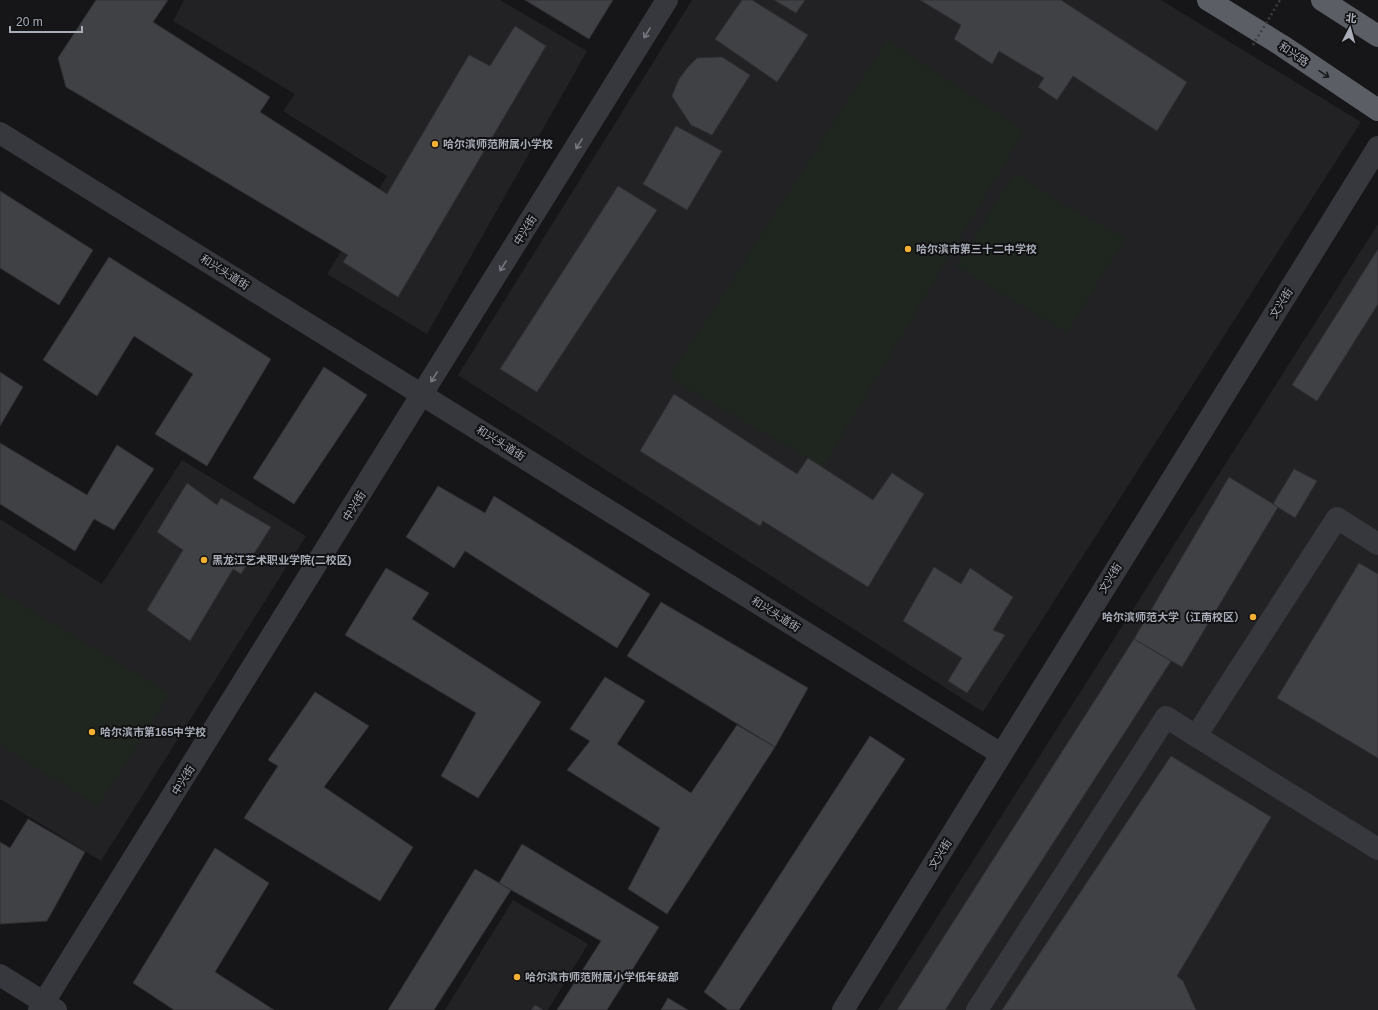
<svg xmlns="http://www.w3.org/2000/svg" width="1378" height="1010" font-family="Arial,'Noto Sans SC',sans-serif">
<style>
.built{fill:#222225}
.green{fill:#1e261f}
.building{fill:#404145;stroke:#303034}
.lines{fill:none;stroke-linecap:round;stroke-linejoin:round}
.minor{stroke:#37383d;stroke-width:22}
.tertiary{stroke:#37383d;stroke-width:22}
.trunk{stroke:#5b5e65;stroke-width:22}
.path-bridge{stroke:#3d3f44;stroke-width:2.5;stroke-dasharray:2 3;stroke-linecap:butt}
.oneway{stroke:#757881}
.oneway2{stroke:#18191b}
.poi-dot{fill:#f2b134;stroke:#111113;stroke-width:1.5}
.labels{text-anchor:middle;dominant-baseline:central;stroke-width:4;stroke-linejoin:round;paint-order:stroke}
.street-label{font-size:11px;fill:#a8adb8;stroke:#111113}
.poi-label{font-size:11px;font-weight:bold;fill:#a8adb8;stroke:#111113;text-anchor:start}
</style>
<rect width="100%" height="100%" fill="#161618"/>
<path class="built" d="M184 0H500L587 51 427 334 327 274 387 176 283 111 295 94 173 21Z
M692 0H1161L1361 122 983 712 458 375Z
M1378 224V1010H878Z
M182 460 306 536 101 861 0 799V519L102 584Z
M513 900 588 944 548 1010H445Z"/>
<path class="green" d="M887 40 1024 131 823 467 669 378Z
M1015 173 1068 207 1125 238 1067 333 956 266Z
M0 592 170 694 98 806 0 745Z"/>
<path class="building" d="M96 0H168L153 22 270 97 260 112 387 194 469 55 490 66 515 26 546 46 398 297 343 262 348 255 66 87 58 58Z
M525 0H613L589 39Z
M742 0H752L808 35 777 82 715 39Z
M774 0H805L796 13Z
M920 0H1061L1187 82 1157 131 1073 76 1057 100 1038 87 1044 78 999 51 992 64 954 39 961 25Z
M722 57 750 75 712 135 691 125 672 96 679 79 688 67 697 58Z
M676 126 722 151 687 210 643 184Z
M618 186 657 210 537 392 500 369Z
M0 191 93 250 59 305 0 268Z
M1378 249V304L1317 401 1292 385Z
M109 257 271 359 207 466 155 434 193 374 134 336 97 396 43 360Z
M324 367 367 395 294 504 253 478Z
M0 372 23 387 0 426Z
M674 394 797 474 808 458 873 500 892 473 924 494 868 587 763 521 760 526 640 451Z
M0 443 87 495 117 445 154 469 114 530 94 519 75 551 0 504Z
M1294 469 1317 481 1295 518 1273 504Z
M1229 477 1278 507 1182 667 1134 639Z
M187 483 217 505 221 498 271 527 241 574 233 569 190 641 147 610 183 550 157 532Z
M438 486 485 513 494 496 650 594 617 648 465 551 454 568 406 537Z
M1359 563 1378 574V758L1277 698Z
M934 567 961 584 970 568 1013 597 993 630 1005 635 967 693 948 681 962 658 903 621Z
M386 568 429 593 412 619 541 702 478 798 441 776 476 713 345 635Z
M661 602 808 688 775 747 627 656Z
M1134 639 1171 661 945 1010H897Z
M605 677 645 701 617 744 691 793 737 725 775 747 667 914 628 889 660 828 567 770 590 741 570 729Z
M315 692 369 726 324 787 413 847 380 901 244 818 278 766 268 760Z
M870 736 905 759 739 1010H728L704 992Z
M1171 756 1271 817 1177 976 1183 981 1196 1010H1002Z
M28 819 85 852 47 921 0 924V842L10 848Z
M522 844 659 927 607 1010H557L601 941 499 883Z
M215 848 269 883 215 972 274 1010H174L133 983Z
M475 869 511 890 434 1010H388Z
M668 998 688 1010H661Z
M535 1005 543 1010H531Z"/>
<g class="lines">
<path class="minor" d="M1196 736 1378 849
M977 1010 1166 717 1196 736 1337 518 1378 544"/>
<path class="tertiary" d="M0 133 1001 754
M0 975 56 1010
M39 1010 667 0
M843 1010 1378 147"/>
<path class="trunk" d="M1208 0 1281 45 1378 110
M1322 0 1378 36"/>
<path class="path-bridge" d="M1253 45 1280 0"/>
</g>
<defs><path id="oneway-shaft" d="M-6 0H5M1.5-3L5.5 0L1.5 3" fill="none" stroke-width="1.6" stroke-linecap="round" stroke-linejoin="round"/></defs>
<g class="oneway">
<use href="#oneway-shaft" transform="translate(647 33) rotate(122)"/>
<use href="#oneway-shaft" transform="translate(579 144) rotate(122)"/>
<use href="#oneway-shaft" transform="translate(503 266) rotate(122)"/>
<use href="#oneway-shaft" transform="translate(434 377) rotate(122)"/>
</g>
<use class="oneway2" href="#oneway-shaft" transform="translate(1324 74) rotate(34)"/>
<g class="poi-dot">
<circle cx="435" cy="144" r="4"/>
<circle cx="908" cy="249" r="4"/>
<circle cx="204" cy="560" r="4"/>
<circle cx="1253" cy="617" r="4"/>
<circle cx="92" cy="732" r="4"/>
<circle cx="517" cy="977" r="4"/>
</g>
<g class="labels">
<g class="street-label">
<text transform="translate(1294 54) rotate(34)">和兴路</text>
<text transform="translate(525 230) rotate(-58)">中兴街</text>
<text transform="translate(225 272) rotate(32)">和兴头道街</text>
<text transform="translate(1281 303) rotate(-58)">文兴街</text>
<text transform="translate(501 443) rotate(32)">和兴头道街</text>
<text transform="translate(354 506) rotate(-58)">中兴街</text>
<text transform="translate(1110 578) rotate(-58)">文兴街</text>
<text transform="translate(776 614) rotate(32)">和兴头道街</text>
<text transform="translate(183 780) rotate(-58)">中兴街</text>
<text transform="translate(940 854) rotate(-58)">文兴街</text>
</g>
<g class="poi-label">
<text x="443" y="144">哈尔滨师范附属小学校</text>
<text x="916" y="249">哈尔滨市第三十二中学校</text>
<text x="212" y="560">黑龙江艺术职业学院(二校区)</text>
<text x="1245" y="617" text-anchor="end">哈尔滨师范大学（江南校区）</text>
<text x="100" y="732">哈尔滨市第165中学校</text>
<text x="525" y="977">哈尔滨市师范附属小学低年级部</text>
</g>
</g>
<g transform="translate(1350 28) rotate(6)" stroke="#111113" stroke-width="3" paint-order="stroke">
<path d="M0-3L7 15L0 10L-7 15Z" fill="#a8adb8"/>
<text y="-6" font-size="11" font-weight="bold" text-anchor="middle" fill="#a8adb8">北</text>
</g>
<path d="M10 26v6h72v-6" fill="none" stroke="#a8adb8" stroke-width="2"/>
<text x="16" y="26" font-size="12" fill="#a8adb8" stroke="#111113" stroke-width="3" paint-order="stroke">20 m</text>
</svg>
